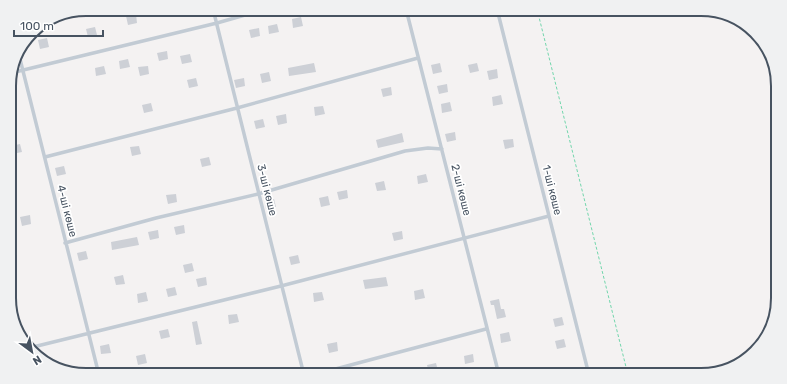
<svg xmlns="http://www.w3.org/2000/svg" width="787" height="384" font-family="Rubik,sans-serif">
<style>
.building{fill:#cdd0d6}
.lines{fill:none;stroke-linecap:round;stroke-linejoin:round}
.path{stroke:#72d6ac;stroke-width:1;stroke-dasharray:3 2;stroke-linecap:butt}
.lane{stroke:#c2cbd4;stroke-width:3.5}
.labels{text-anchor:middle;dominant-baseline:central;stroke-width:3.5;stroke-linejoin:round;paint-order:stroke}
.street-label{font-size:11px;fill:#475361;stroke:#fff}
.rim{fill:none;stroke:#475361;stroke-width:2}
</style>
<rect width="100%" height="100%" fill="#f4f2f2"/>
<path class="building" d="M341 9H351L352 14 342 16Z
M136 14 137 23 128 25 126 16Z
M301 17 303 26 293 28 292 19Z
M277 24 279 32 269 34 268 26Z
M95 27 97 35 88 37 86 29Z
M259 28 260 36 251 38 249 30Z
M47 38 49 47 40 49 38 40Z
M167 51 168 59 159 61 157 53Z
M190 54 192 62 182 64 180 56Z
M128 59 130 67 120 69 119 61Z
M314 63 316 72 289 76 288 68Z
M440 63 442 72 433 74 431 65Z
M477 63 479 71 470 73 468 65Z
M104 66 106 74 96 76 95 68Z
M148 66 149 74 140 76 138 67Z
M497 69 498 78 489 80 487 71Z
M269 72 271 81 262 83 260 74Z
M196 78 198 86 189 88 187 80Z
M244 78 245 86 236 88 234 80Z
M447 84 448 92 439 94 437 86Z
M391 87 392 95 383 97 381 89Z
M501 95 503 104 493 106 492 97Z
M450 102 452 111 442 113 441 104Z
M151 103 153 111 144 113 142 105Z
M323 106 325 114 315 116 314 107Z
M286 114 287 123 278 125 276 116Z
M263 119 265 127 256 129 254 121Z
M455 132 456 140 447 142 445 134Z
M402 133 404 142 378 148 376 140Z
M513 139 514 147 505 149 503 140Z
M20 144 22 152 12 154 11 146Z
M139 146 141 154 132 156 130 147Z
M209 157 211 165 202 167 200 159Z
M64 166 66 174 57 176 55 168Z
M426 174 428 182 418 184 417 176Z
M384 181 386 190 377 191 375 183Z
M347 190 348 198 339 200 337 192Z
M176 194 177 202 168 204 166 195Z
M328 196 330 205 321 207 319 198Z
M274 199 276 207 266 209 265 201Z
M30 215 31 224 22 226 20 217Z
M184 225 185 233 176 235 174 227Z
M158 230 159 238 150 240 148 232Z
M402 231 403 239 394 241 392 233Z
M137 237 139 245 112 250 111 242Z
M86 251 88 259 79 261 77 253Z
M298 255 300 263 291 265 289 257Z
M192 263 194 271 185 273 183 265Z
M123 275 125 284 116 285 114 277Z
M206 277 207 285 198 287 196 279Z
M386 277 388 286 365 289 363 280Z
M175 287 177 295 168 297 166 289Z
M423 289 425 298 415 300 414 291Z
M146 292 148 301 138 303 137 294Z
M322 292 324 300 314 302 313 293Z
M499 299 501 309H504L506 317 497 319 494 305H491L490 301Z
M237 314 239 322 229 324 228 315Z
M562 317 564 325 555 327 553 319Z
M197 321 202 344 196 345 192 322Z
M168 329 170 337 161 339 159 331Z
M509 332 511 341 501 343 500 334Z
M564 339 566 347 557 349 555 341Z
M337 342 338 351 329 353 327 344Z
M109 344 111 353 101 354 100 346Z
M145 354 147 363 138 365 136 356Z
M473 354 474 362 465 364 464 356Z
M436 363 438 371 429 373 427 365Z"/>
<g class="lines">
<path class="path" d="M537 9 628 375"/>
<path class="lane" d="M213 9 304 375
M406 9 499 375
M497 9 589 375
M18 51 99 375
M11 73 217 23 266 9
M45 157 237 108 418 58
M65 243 156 218 258 194 405 151 428 148 442 149
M29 348 281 286 549 216
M313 375 486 329"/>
</g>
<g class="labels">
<g class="street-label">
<text transform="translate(267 190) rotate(76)">3-ші көше</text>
<text transform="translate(461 190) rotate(76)">2-ші көше</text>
<text transform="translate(552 190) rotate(76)">1-ші көше</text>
<text transform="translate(67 211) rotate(76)">4-ші көше</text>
</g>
</g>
<path d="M0 0H787V384H0ZM86 16H701A70 70 0 0 1 771 86V298A70 70 0 0 1 701 368H86A70 70 0 0 1 16 298V86A70 70 0 0 1 86 16Z" fill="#f0f1f2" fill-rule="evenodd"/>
<path class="rim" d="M86 16H701A70 70 0 0 1 771 86V298A70 70 0 0 1 701 368H86A70 70 0 0 1 16 298V86A70 70 0 0 1 86 16Z"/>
<g transform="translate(32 352) rotate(148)" stroke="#ffffff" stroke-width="3" paint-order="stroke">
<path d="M0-3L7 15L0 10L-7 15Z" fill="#475361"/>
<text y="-6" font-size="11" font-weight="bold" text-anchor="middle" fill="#475361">N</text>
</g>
<path d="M14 30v6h89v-6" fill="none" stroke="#475361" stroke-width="2"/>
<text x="20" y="30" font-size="12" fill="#475361" stroke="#ffffff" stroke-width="3" paint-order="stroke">100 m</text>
</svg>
